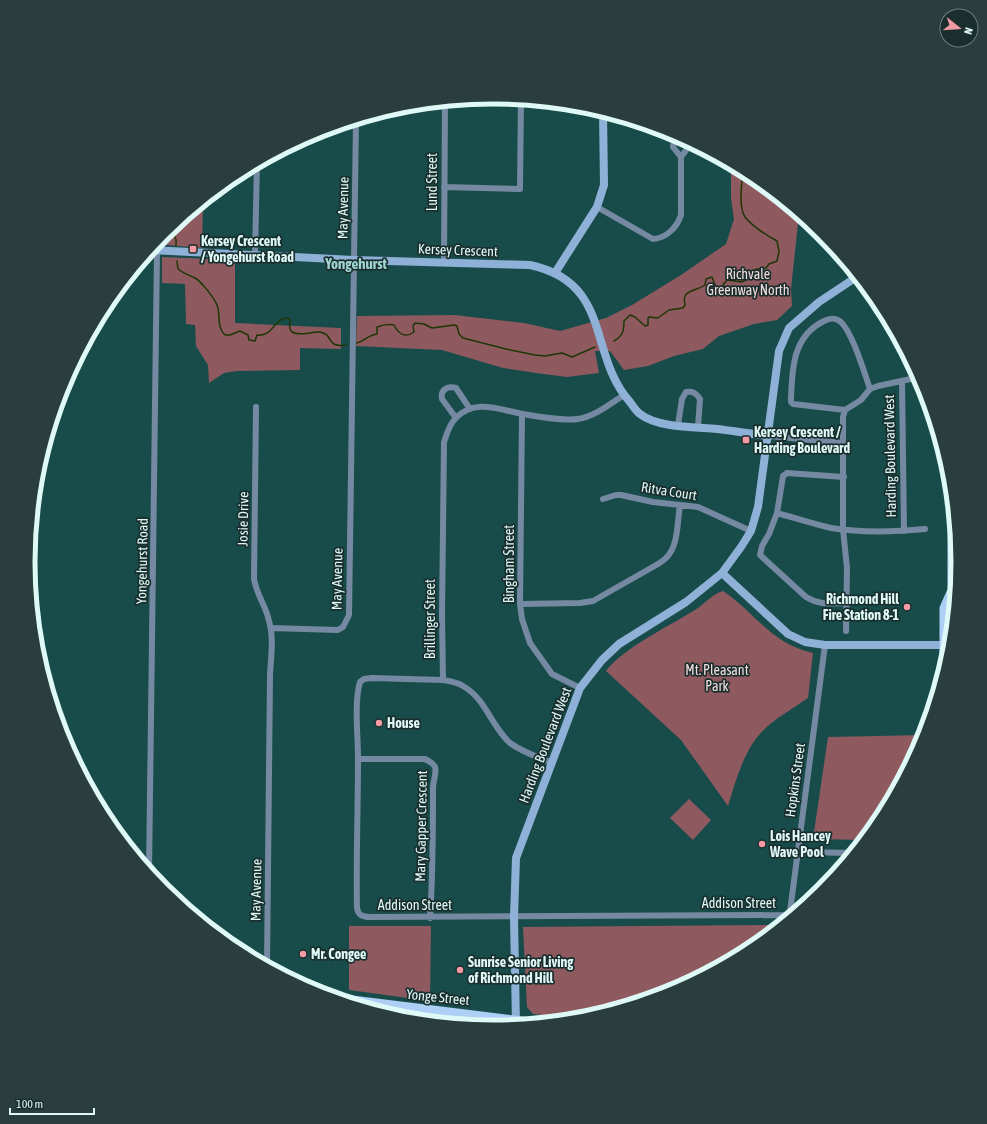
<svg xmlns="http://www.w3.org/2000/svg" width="987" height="1124" font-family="'Asap Condensed',sans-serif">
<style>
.green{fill:#8e595f}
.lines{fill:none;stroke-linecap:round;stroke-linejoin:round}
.stream{stroke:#1f3706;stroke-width:1.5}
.street{stroke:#758aa2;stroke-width:6}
.secondary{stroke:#90b1d7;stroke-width:8}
.primary{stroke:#adcef5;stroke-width:9}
.poi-dot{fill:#f49aa4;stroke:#192e2d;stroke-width:1.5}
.labels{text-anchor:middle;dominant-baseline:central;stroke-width:3.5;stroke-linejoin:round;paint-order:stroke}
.street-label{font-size:14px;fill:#dff9f7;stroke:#192e2d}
.poi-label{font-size:14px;font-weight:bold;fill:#dff9f7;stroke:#192e2d;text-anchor:start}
.park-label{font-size:14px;fill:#f3dcde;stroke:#192e2d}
.neighbourhood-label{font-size:15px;font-weight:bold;fill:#9fd4d1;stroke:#192e2d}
.rim{fill:none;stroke:#dff9f7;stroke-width:5}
</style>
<rect width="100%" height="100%" fill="#184c4b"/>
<path class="green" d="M730 163 752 175 799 214 791 289 792 306 777 320 754 324 719 336 703 349 674 356 648 366 624 370 610 351H595L599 373 567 377 536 373 503 368 442 350 356 346 357 316 455 315 524 323 560 331 606 318 632 305 681 275 726 244 734 219 731 198V169Z
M200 204 203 206 202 248 155 244 165 233Z
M162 257 235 260V323L341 328V349L300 348V370L237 371 224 373 209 383 208 365 196 346 195 325 186 324 185 284 162 283Z
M723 591C757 614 770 643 813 653L808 698C795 707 781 715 769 725 745 745 737 777 728 806L681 740 606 671C624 647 672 625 698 608 706 602 713 594 723 591Z
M925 735 923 740 880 821 865 840 813 839 828 737Z
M689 799 711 820 693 840 670 818Z
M775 925 774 931 752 949 671 992 584 1019 533 1014 527 1007 523 927Z
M349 926H431L430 1001 349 990Z"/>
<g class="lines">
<path class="stream" d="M170 228 176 239V246
M177 261 178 269C184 274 189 275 195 278 202 282 214 298 217 305 221 316 216 326 225 335H230L240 331 248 335 249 340 255 341 257 335C274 337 273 318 288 318L290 320C290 324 288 329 292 332 300 337 312 331 320 332 335 335 325 348 346 345
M614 341C623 336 624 330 624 321L630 315 635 317 645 326 648 325V318L649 317 658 318 669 310 683 308 685 305C681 289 695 292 705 285L706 279 712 277 717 290 720 291 726 288 723 285 727 280 742 282 746 280 750 272 757 269 766 268 769 264 777 261 779 251 777 241C766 235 753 227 745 217 738 206 742 182 743 170
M357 343C365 341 368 335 377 334V327C382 325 389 324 394 325 398 333 405 339 414 332L413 326 415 323 424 324 432 328 454 325 457 326 459 334 463 338 506 349 535 355 545 356 562 353 572 357 595 347"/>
<path class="street" d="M681 157 690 145V142
M444 187 520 189 521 99
M597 207 653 239C667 238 677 227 681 215V157L673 147 674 140 679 136
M255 254 257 163
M444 263 445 101
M902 382 904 531
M870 389C864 372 853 334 841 322 835 317 830 318 824 321 793 336 792 368 791 399V402L793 404 845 410 861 400 870 389 878 386 920 377
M256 407 254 579C257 596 266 606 269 621 274 638 271 657 270 675L267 966
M845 410 843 417V529L847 568 846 631
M522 414 520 604 522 619 530 643 552 674 580 688
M456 418 442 399C440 389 448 386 456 388L470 409
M678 425 682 399 686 392C693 391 696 393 700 399L698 427
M769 436 844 443
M844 477 787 473 783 476 777 513 769 534 762 546 760 555 806 597C821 606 831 603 847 603
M603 499 616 495H621L653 502 698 507 751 531
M777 513C795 518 813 524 831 528 862 533 894 532 925 529
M520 604 580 603 593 601 658 564C661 562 664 560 666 558 679 546 677 521 680 505
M271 628 338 630 343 627 349 615 356 120
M443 680 372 678 364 679 360 682C354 701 358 737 358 758 358 808 356 858 357 908 358 915 362 917 370 917L790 915
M358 759H425C429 761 433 763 435 767 437 773 433 781 433 788 433 831 433 874 430 918
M552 763C538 757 522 752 510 743 491 726 486 699 463 686 457 682 449 681 443 680L442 616 444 442C447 434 449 424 456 418 475 398 500 410 523 414 539 417 562 421 578 419 594 417 610 404 624 395
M798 852 854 853
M149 872 157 251
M789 919 825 645"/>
<path class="secondary" d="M150 250 354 260 530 265C613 283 587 354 630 402 633 406 636 411 640 414 658 428 695 427 717 429 734 431 752 434 769 436
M555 273 597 207 604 185 603 111
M722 573 788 634 805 642 825 645H951
M516 1025 514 917 516 858 580 688 602 660 619 644 686 602 722 573 741 547 751 531 758 507 779 351 789 328 819 302 858 276"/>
<path class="primary" d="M952 491V590L955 601
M944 672V608L952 590
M336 998 537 1023"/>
</g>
<g class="poi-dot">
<rect x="189" y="245" width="8" height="8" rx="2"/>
<rect x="742" y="436" width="8" height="8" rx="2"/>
<circle cx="907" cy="607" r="4"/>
<circle cx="379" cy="723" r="4"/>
<circle cx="762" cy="844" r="4"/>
<circle cx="303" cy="954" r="4"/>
<circle cx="460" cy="970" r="4"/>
</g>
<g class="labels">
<g class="street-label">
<text transform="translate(432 182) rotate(-90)">Lund Street</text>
<text transform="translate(343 208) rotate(-89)">May Avenue</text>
<text transform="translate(458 250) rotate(2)">Kersey Crescent</text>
<text transform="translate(890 456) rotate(-91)">Harding Boulevard West</text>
<text transform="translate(669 491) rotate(9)">Ritva Court</text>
<text transform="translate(243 519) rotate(-89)">Josie Drive</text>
<text transform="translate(142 561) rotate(-89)">Yongehurst Road</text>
<text transform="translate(509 564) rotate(-90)">Bingham Street</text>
<text transform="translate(337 579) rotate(-89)">May Avenue</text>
<text transform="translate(430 619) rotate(-90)">Brillinger Street</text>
<text transform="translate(545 745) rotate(-69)">Harding Boulevard West</text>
<text transform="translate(795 780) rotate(-82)">Hopkins Street</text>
<text transform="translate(421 826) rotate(-89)">Mary Gapper Crescent</text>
<text transform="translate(256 890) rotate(-89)">May Avenue</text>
<text x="739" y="903">Addison Street</text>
<text x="415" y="905">Addison Street</text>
<text transform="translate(438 997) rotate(6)">Yonge Street</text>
</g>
<g class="poi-label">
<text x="201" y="241">Kersey Crescent<tspan x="201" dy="16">/ Yongehurst Road</tspan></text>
<text x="754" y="432">Kersey Crescent /<tspan x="754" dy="16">Harding Boulevard</tspan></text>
<text x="899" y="599" text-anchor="end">Richmond Hill<tspan x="899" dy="16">Fire Station 8-1</tspan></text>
<text x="387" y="723">House</text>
<text x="770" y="836">Lois Hancey<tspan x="770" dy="16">Wave Pool</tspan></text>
<text x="311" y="954">Mr. Congee</text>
<text x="468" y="962">Sunrise Senior Living<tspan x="468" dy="16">of Richmond Hill</tspan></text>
</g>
<g class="park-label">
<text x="748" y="274">Richvale<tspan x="748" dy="16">Greenway North</tspan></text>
<text x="717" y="670">Mt. Pleasant<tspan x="717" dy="16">Park</tspan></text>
</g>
<g class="neighbourhood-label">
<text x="356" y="263">Yongehurst</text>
</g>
</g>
<path d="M0 0H987V1124H0ZM35 562a458 458 0 1 1 916 0a458 458 0 1 1-916 0Z" fill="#293e3d" fill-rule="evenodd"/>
<path class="rim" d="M35 562a458 458 0 1 1 916 0a458 458 0 1 1-916 0Z"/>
<g transform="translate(959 28) rotate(107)"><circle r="19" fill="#192e2d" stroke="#687f7e"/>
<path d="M0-3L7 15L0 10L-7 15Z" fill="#f49aa4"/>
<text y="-6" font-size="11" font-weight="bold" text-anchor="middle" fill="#dff9f7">N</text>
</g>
<path d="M10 1108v6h84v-6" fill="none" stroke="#dff9f7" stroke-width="2"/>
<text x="16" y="1108" font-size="12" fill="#dff9f7" stroke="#192e2d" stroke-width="3" paint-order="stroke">100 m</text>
</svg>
